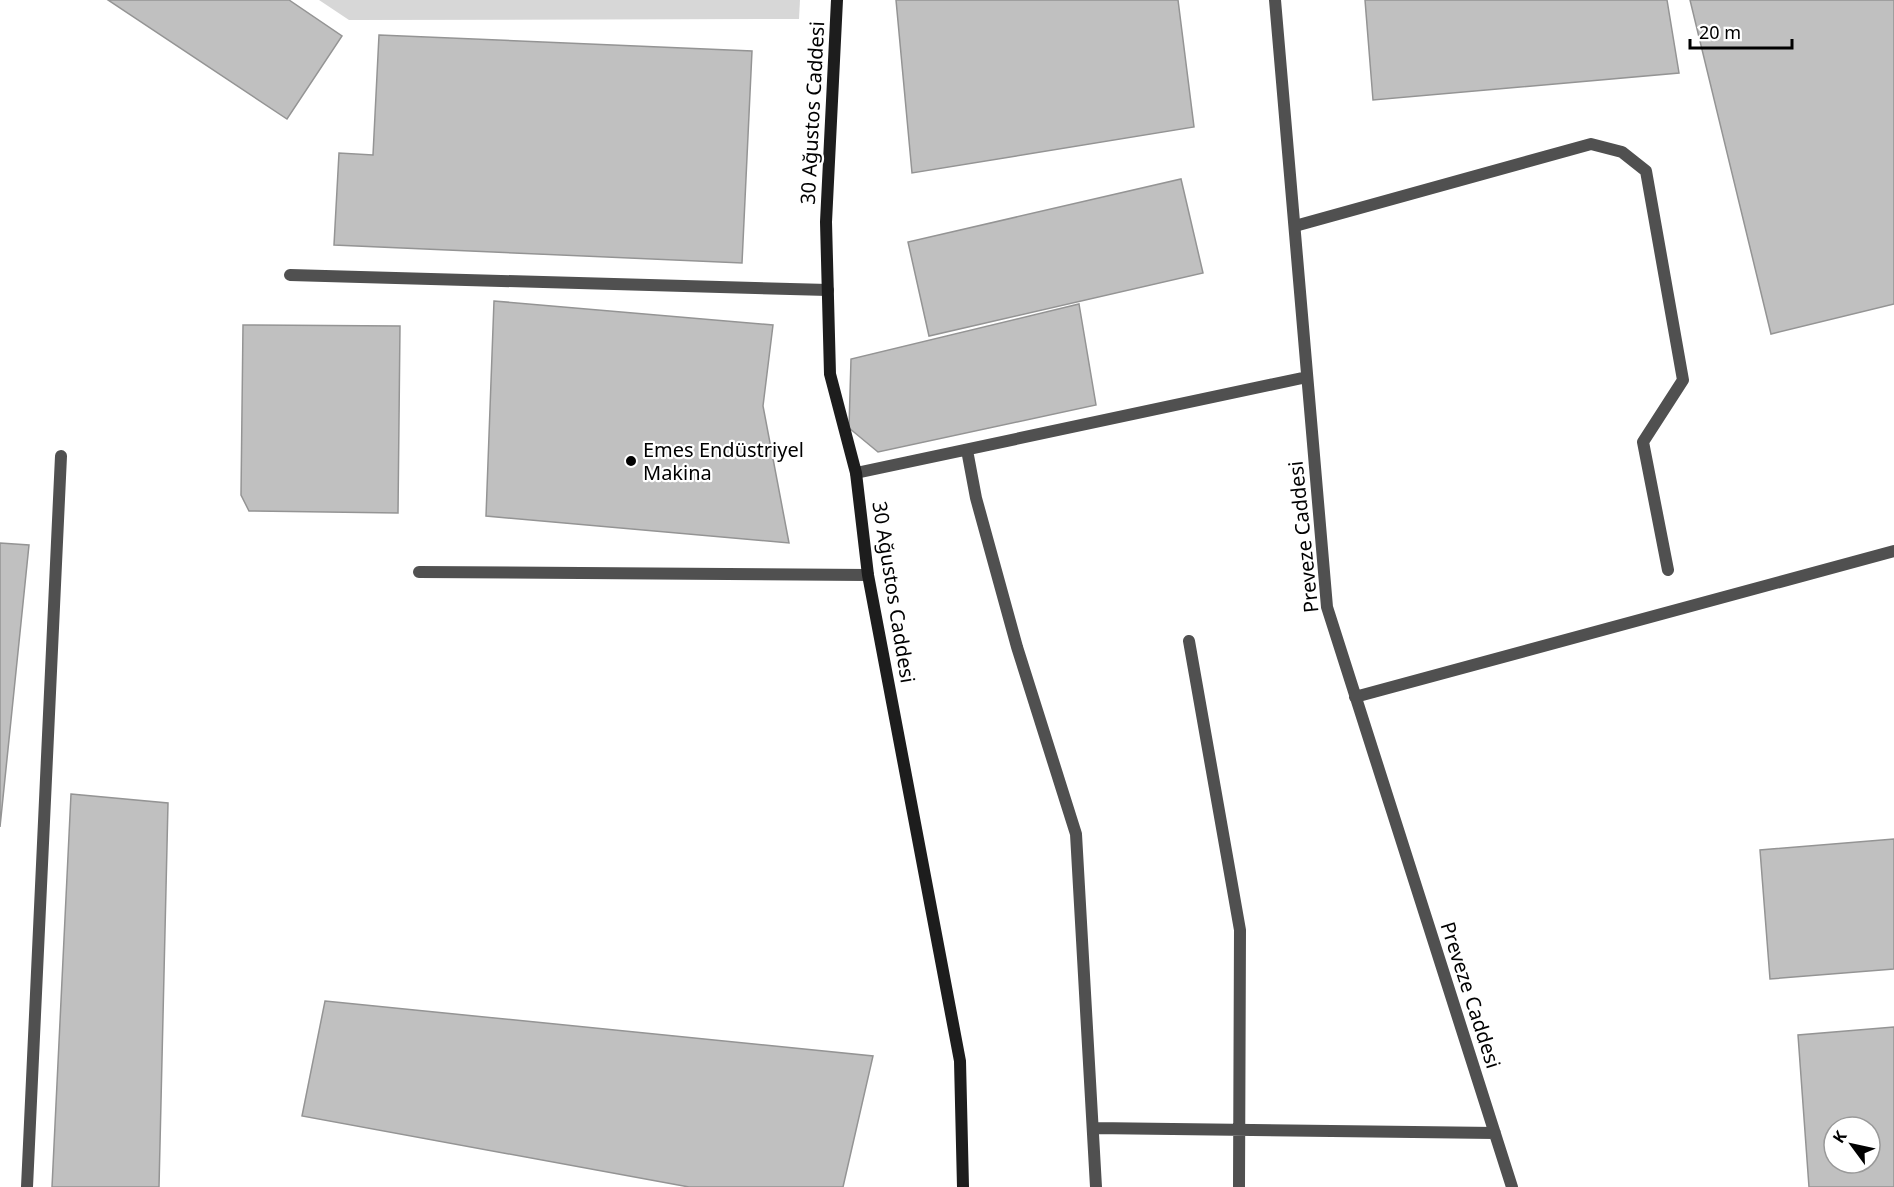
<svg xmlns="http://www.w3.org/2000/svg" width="1894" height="1187" font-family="'Noto Sans',sans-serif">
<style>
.green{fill:#d7d7d7}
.building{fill:#c0c0c0;stroke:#949494;stroke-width:1.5;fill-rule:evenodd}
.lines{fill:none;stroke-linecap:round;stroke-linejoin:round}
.lane{stroke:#505050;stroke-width:12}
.street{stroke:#505050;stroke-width:12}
.secondary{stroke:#1d1d1d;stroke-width:12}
.poi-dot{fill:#000;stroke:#fff;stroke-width:2}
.labels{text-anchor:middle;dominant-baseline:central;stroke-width:4.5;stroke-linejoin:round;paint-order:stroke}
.street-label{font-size:20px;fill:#000;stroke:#fff}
.poi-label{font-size:20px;fill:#000;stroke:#fff;text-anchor:start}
</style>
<rect width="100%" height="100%" fill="#fff"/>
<path class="green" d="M319 0H800L799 19 349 20Z"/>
<path class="building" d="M108 0H289L342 36 287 119Z
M896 0H1178L1194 127 912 173Z
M1365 0H1667L1679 73 1373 100Z
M1690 0H1894V304L1771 334Z
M379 35 752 51 742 263 334 245 339 153 373 155Z
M1181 179 1203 273 929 336 908 242Z
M494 301 773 325 763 406 789 543 486 516Z
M1079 304 1096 405 878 452 849 428 851 359Z
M243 325 400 326 398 513 249 511 241 495Z
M0 543 29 545 0 827Z
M71 794 168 803 159 1187H52Z
M1894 839V969L1770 979 1760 850Z
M325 1001 873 1056 843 1187H689L302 1116Z
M1894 1027V1187H1809L1798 1035ZM1834 1127H1870V1163H1834Z"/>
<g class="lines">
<path class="lane" d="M1295 226 1591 144 1622 152 1646 171 1683 380 1643 442 1668 570
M290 275 828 290
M419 572 868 575
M27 1187 61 456"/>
<path class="street" d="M1275 0 1327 607 1512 1187
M967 450 976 498 1017 647 1076 834 1096 1187
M856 473 1307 377
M1189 641 1240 930 1239 1187
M1355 697 1894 551
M1093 1128 1495 1133"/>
<path class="secondary" d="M837 0 826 222 830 374 856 473 868 575 960 1061 963 1187"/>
</g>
<circle class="poi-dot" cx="631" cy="461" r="6"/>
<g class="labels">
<g class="street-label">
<text transform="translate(812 113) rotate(-87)">30 Ağustos Caddesi</text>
<text transform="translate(1303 537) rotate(-96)">Preveze Caddesi</text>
<text transform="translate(894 592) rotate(81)">30 Ağustos Caddesi</text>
<text transform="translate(1471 995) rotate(72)">Preveze Caddesi</text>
</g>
<g class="poi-label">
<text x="643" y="449">Emes Endüstriyel<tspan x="643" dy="23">Makina</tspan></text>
</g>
</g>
<g transform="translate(1852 1145) rotate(303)"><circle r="28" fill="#ffffff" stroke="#999999" stroke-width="1.5"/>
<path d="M0-4.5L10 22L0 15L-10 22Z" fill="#000000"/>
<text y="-9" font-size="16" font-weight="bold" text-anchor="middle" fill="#000000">K</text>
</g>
<path d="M1690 39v9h102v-9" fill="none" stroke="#000000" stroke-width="3"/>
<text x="1699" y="39" font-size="18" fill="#000000" stroke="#ffffff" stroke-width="4.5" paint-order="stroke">20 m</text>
</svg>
